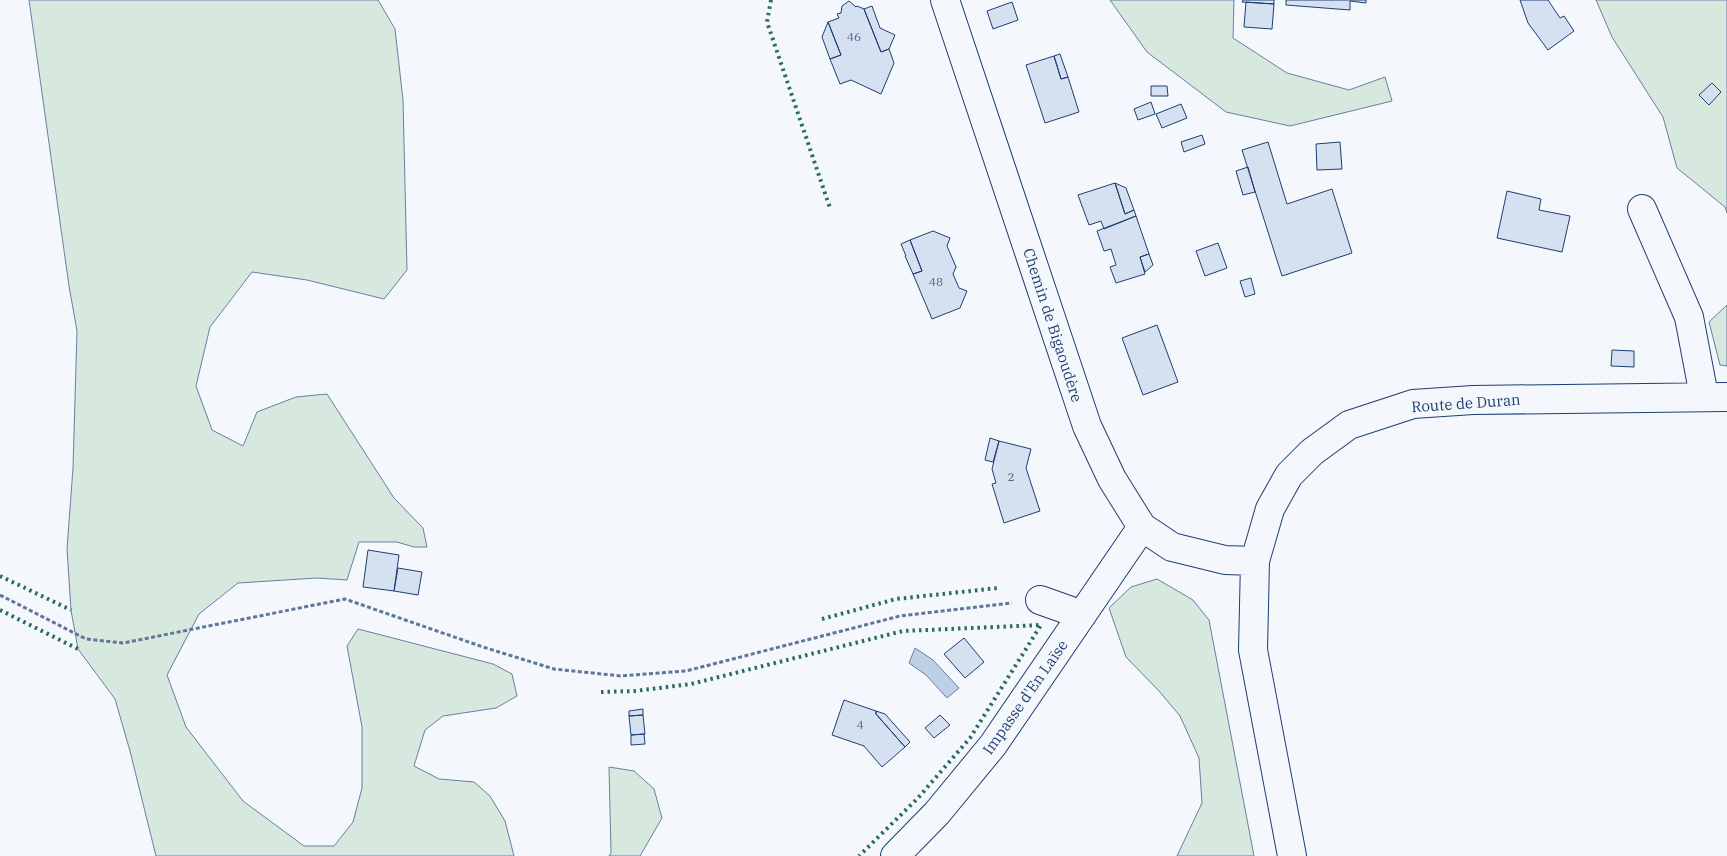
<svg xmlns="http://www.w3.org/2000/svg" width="1727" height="856" font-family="'IBM Plex Serif',serif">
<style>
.green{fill:#d7e8df;stroke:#687fa3}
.water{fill:#bed0e5;stroke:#687fa3}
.building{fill:#d5e0f0;stroke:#1d3f73}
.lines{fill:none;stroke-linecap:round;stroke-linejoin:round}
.minor-casing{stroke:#1d3f73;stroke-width:30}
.path{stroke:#5e769c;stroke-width:3;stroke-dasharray:4 2.5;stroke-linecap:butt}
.minor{stroke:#f4f7fb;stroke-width:28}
.hedge{stroke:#2c6c60;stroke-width:4;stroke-dasharray:2.5 4;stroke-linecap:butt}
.labels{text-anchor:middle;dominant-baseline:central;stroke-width:4;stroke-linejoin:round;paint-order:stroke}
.number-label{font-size:12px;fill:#4b6792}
.street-label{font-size:15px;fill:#1d3f73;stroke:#f4f7fb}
</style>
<rect width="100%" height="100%" fill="#f4f7fb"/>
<path class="green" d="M29 0H378L395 29 403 100 407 270 384 299 307 280 252 272 210 327 196 386 212 430 243 446 257 412 296 397 327 394 394 498 423 528 427 547H414L397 542H359L347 580 317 578 238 583 199 614 167 675 186 727 243 801 304 846H334L353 822 362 788V727L347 646 358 629 493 664 512 674 517 696 496 708 443 716 425 730 414 766 439 779 474 782 490 796 505 821 514 856H156L130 751 115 699 78 649 71 610 67 549 73 468 77 331 69 286Z
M1110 0H1234L1233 38 1287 73 1349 90 1385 77 1392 101 1290 126 1226 112 1147 52Z
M1596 0H1727V213L1725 207 1677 168 1663 117 1612 37Z
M1727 305V366L1720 365 1709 322Z
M1157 579 1193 600 1209 620 1254 856H1177L1202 803 1199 758 1180 716 1159 691 1126 657 1109 608 1131 587Z
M609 767 634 771 654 789 662 818 640 856H609L611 853Z"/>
<path class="water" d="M915 648 933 660 959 688 947 698 926 675 909 663Z"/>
<path class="building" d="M1243 0H1274V4L1242 2Z
M1286 0H1366V3L1350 1V10L1286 5Z
M1520 0H1548L1560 18 1564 16 1574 31 1548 50 1528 23Z
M849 1 856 7 857 6 864 9 881 52 889 49 894 63 881 94 851 80 840 84 830 59 841 55 828 22 839 18 837 14 841 13 842 6Z
M1012 2 1018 20 993 29 987 11Z
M1246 2 1274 4 1272 29 1244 27Z
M872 6 880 28 895 35 889 49 881 52 864 9Z
M828 22 841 55 830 59 822 37Z
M1060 54 1068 77 1061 79 1054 56Z
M1054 56 1061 79 1068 77 1079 112 1045 123 1026 65Z
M1712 83 1721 92 1709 105 1699 95Z
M1151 86H1167L1168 96H1151Z
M1151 102 1155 114 1138 120 1134 109Z
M1181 104 1187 118 1162 128 1156 114Z
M1202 135 1205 144 1184 152 1181 142Z
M1268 142 1287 204 1332 189 1352 253 1282 276 1242 150Z
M1340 142 1342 169 1317 170 1316 144Z
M1248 167 1255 192 1243 195 1236 171Z
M1115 183 1125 214 1134 210 1136 216 1104 229 1101 221 1089 225 1078 195Z
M1115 183 1126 188 1134 210 1125 214Z
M1507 191 1541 199 1539 210 1570 216 1562 252 1497 238Z
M1136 216 1149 254 1140 257 1145 274 1116 283 1110 267 1116 265 1111 249 1104 251 1097 231Z
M933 231 950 238 947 246 956 267 953 274 959 288 967 291 960 308 932 319 913 274 922 271 910 240Z
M910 240 922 271 913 274 905 256H906L901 244Z
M1218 243 1227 268 1205 276 1196 251Z
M1149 254 1153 265 1145 272 1140 257Z
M1251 278 1255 294 1245 297 1240 281Z
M1157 325 1178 382 1143 395 1122 338Z
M1612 350 1634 351V367L1611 366Z
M990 438 999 441 993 462 985 460Z
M999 441 1031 449 1026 468 1040 511 1004 523 992 484 996 483 992 469Z
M368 550 399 555 394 591 363 587Z
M398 568 422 572 418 595 394 591Z
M964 638 984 662 965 678 944 654Z
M844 700 876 711V714L905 747 882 767 864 746 832 735Z
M643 709V715L629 716V711Z
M876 711 885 714 910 742 905 747 876 714Z
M643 715 645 734 631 735 629 716Z
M940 715 950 725 934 738 925 728Z
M644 734 645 744 631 745V735Z"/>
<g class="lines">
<g class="minor-casing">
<path id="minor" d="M945 0 1087 426 1112 479 1142 527 1172 547 1225 560 1255 561
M1642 209 1689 317 1704 396
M1040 600 1082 615
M895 856 937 813 993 745 1142 527
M1292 856 1253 650 1255 561 1270 509 1289 475 1312 452 1349 425 1413 404 1473 400 1727 397"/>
</g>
<path class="path" d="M0 595 86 639 123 643 345 599 483 647 554 669 621 676 686 671 900 616 1012 603"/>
<use href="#minor" class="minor"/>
<path class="hedge" d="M771 0 767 22 830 208
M0 576 71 610
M0 610 78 649
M822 619 896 599 998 588
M601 692 635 691 691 684 903 631 1041 625 970 738 918 798 859 856"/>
</g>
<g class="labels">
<g class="number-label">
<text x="854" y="36">46</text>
<text x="936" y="281">48</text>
<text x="1011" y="476">2</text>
<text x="860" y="724">4</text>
</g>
<g class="street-label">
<text transform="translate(1053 325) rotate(72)">Chemin de Bigaoudère</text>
<text transform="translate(1466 403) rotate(-4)">Route de Duran</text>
<text transform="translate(1025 697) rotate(-55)">Impasse d'En Laïse</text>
</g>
</g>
</svg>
